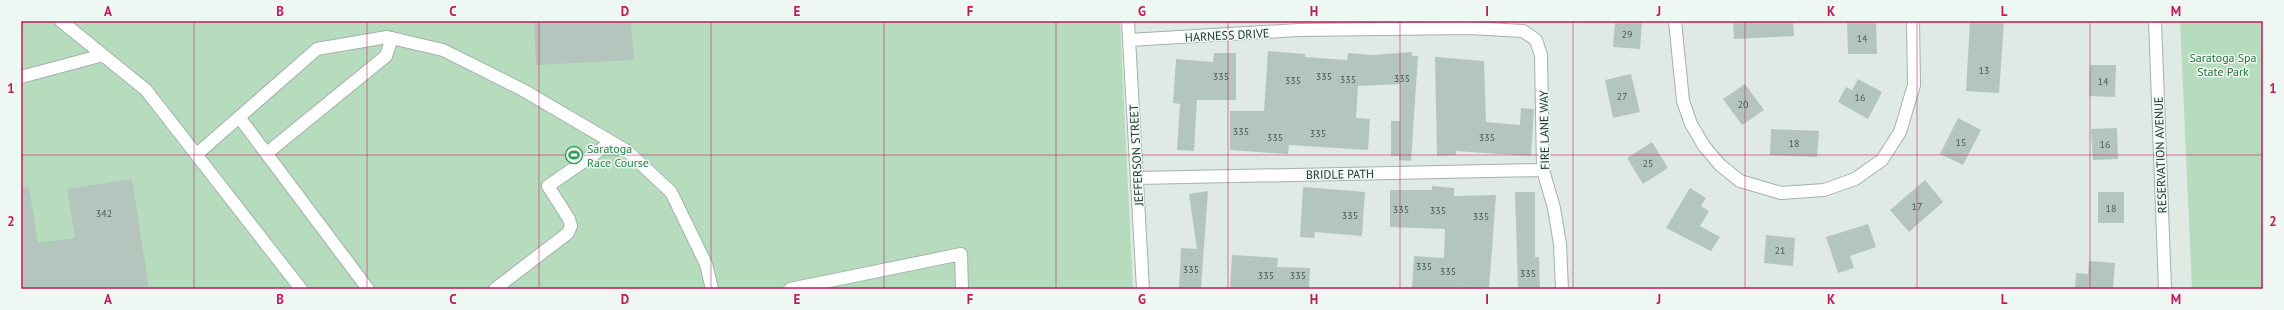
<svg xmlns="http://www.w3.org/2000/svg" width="2284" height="310" font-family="'PT Sans',sans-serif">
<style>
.green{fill:#b7dcbd}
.building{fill:#b4c5bd}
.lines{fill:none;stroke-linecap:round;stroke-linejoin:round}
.minor-casing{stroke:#a2b2ab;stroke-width:14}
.minor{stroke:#fff;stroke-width:12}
.grid{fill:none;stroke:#c2185b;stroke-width:1;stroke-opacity:0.55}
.labels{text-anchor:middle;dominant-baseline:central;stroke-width:3;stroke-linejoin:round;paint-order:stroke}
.number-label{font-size:10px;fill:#455d54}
.street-label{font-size:12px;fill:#203a31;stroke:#eff7f2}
.park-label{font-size:12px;fill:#2a713e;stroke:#eff7f2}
.leisure-label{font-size:12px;fill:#27864d;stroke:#eff7f2;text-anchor:start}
.neatline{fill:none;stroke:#c2185b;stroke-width:1.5}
.grid-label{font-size:13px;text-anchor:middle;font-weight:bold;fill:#c2185b}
</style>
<rect width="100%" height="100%" fill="#dfeae4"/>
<path class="green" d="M21 21H1120L1133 289H21Z
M2180 21H2263V289H2192Z"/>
<path class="building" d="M575 21H631L634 60 536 65 534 23Z
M1615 21H1642L1640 49 1613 47Z
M1733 21H1793L1794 36 1734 39Z
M1876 21 1877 54H1848L1847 22Z
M1970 21H2004L1999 93 1966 91Z
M1268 51 1305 54V57L1347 60 1348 53 1372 55 1412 52V56H1418L1411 161 1399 160V156H1391V121H1400V84L1358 86 1356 118 1370 119 1368 150 1289 145 1288 154 1230 150V111H1264Z
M1214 53H1236V100H1197L1194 151 1177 150 1180 104 1173 103 1176 59 1213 62Z
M1435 57 1484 61 1486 122 1520 125 1521 108 1534 109 1531 156 1456 151V155L1437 156Z
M2090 65H2116L2115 97 2089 96Z
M1631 74 1640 112 1613 118 1605 80Z
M1858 79 1882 92 1868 119 1838 102 1846 87 1852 90Z
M1745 84 1764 110 1742 125 1723 99Z
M1958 118 1981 130 1963 165 1940 154Z
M2117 128 2118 159 2093 160 2091 129Z
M1771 129 1819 131 1817 157 1770 155Z
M1652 142 1668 168 1643 184 1627 158Z
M132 179 149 289H21V188L29 187 38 243 75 238 67 189Z
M1925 180 1943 202 1909 232 1890 210Z
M1432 186 1454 188V196L1496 195 1489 289 1456 287V288L1412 289 1414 256 1444 258 1445 229 1390 227V190H1432Z
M1303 187 1365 192 1362 236 1315 232 1314 238 1300 237Z
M1690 188 1706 198 1701 206 1709 211 1700 226 1720 237 1711 251 1666 228Z
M1208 191 1201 289H1179L1181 248 1197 249 1189 194Z
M1515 192H1535V257H1539L1540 289H1518Z
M2098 192H2124V223H2098Z
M1868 224 1876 247 1850 256 1854 268 1838 273 1826 237Z
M1766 235 1795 238 1793 266 1764 263Z
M1232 255 1278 258 1277 267 1310 268 1309 289H1230Z
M2089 261 2115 263 2113 289H2075L2076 273 2088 274Z"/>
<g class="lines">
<g class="minor-casing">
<path id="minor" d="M61 21 146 90 301 289
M1128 21 1143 289
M1675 21 1683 101 1691 124 1704 146 1720 165 1740 181 1781 193 1824 190 1855 179 1882 160 1900 132 1914 85 1913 21
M2155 21 2165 289
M1129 40 1298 30 1469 28 1523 31 1536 40 1541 55 1543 170 1554 208 1560 244 1562 289
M21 77 103 55
M239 117 368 289
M267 153 386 56 392 38
M197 154 317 49 387 37 443 50 523 90 627 151 671 192 706 264 712 289
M1137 178 1543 170
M495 289 568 233 571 226 569 219 548 186 606 146 609 141
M790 289 961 254 962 289"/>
</g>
<use href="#minor" class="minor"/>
</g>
<path class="grid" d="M194 21V289M367 21V289M539 21V289M711 21V289M884 21V289M1056 21V289M1228 21V289M1400 21V289M1573 21V289M1745 21V289M1917 21V289M2090 21V289M21 155H2263"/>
<defs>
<g id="stadium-ring" transform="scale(0.9)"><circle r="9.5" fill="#eff7f2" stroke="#2e9e5b" stroke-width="1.5"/><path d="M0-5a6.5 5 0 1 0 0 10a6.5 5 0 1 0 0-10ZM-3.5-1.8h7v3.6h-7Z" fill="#2e9e5b"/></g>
</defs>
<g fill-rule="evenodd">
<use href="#stadium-ring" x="574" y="155"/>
</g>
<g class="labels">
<g class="number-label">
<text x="1627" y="34">29</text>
<text x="1862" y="38">14</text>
<text x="1984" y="70">13</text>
<text x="1221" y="76">335</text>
<text x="1324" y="76">335</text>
<text x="1402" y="78">335</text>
<text x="1348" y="79">335</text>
<text x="1293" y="80">335</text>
<text x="2103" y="81">14</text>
<text x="1622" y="96">27</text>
<text x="1860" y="97">16</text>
<text x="1743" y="104">20</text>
<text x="1241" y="131">335</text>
<text x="1318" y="133">335</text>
<text x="1275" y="137">335</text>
<text x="1487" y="137">335</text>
<text x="1961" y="142">15</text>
<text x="1794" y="143">18</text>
<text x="2105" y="144">16</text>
<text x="1648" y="163">25</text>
<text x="1917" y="206">17</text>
<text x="2111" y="208">18</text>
<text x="1401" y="209">335</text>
<text x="1438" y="210">335</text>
<text x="104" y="213">342</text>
<text x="1350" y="215">335</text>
<text x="1481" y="216">335</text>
<text x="1780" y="250">21</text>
<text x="1424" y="266">335</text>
<text x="1191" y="269">335</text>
<text x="1448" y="271">335</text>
<text x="1528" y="273">335</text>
<text x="1266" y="275">335</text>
<text x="1298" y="275">335</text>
</g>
<g class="street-label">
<text transform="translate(1227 35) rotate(-3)">HARNESS DRIVE</text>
<text transform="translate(1544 130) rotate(-91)">FIRE LANE WAY</text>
<text transform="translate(1136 155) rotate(-93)">JEFFERSON STREET</text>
<text transform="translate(2160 155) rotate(-92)">RESERVATION AVENUE</text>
<text transform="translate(1340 174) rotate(-1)">BRIDLE PATH</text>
</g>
<g class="park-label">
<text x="2223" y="57">Saratoga Spa<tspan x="2223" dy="14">State Park</tspan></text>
</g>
<g class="leisure-label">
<text x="587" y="148">Saratoga<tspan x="587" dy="14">Race Course</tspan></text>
</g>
</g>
<rect width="2284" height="310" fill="none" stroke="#eff7f2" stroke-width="44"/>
<rect x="22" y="22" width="2240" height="266" class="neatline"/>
<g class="grid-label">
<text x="108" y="16">A</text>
<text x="280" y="16">B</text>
<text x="453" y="16">C</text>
<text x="625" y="16">D</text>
<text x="797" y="16">E</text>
<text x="970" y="16">F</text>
<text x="1142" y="16">G</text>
<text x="1314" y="16">H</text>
<text x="1487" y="16">I</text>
<text x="1659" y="16">J</text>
<text x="1831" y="16">K</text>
<text x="2004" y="16">L</text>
<text x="2176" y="16">M</text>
<text x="11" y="93">1</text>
<text x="2273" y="93">1</text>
<text x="11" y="226">2</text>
<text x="2273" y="226">2</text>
<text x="108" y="304">A</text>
<text x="280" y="304">B</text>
<text x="453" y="304">C</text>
<text x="625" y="304">D</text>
<text x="797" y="304">E</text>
<text x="970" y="304">F</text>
<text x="1142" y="304">G</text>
<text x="1314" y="304">H</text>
<text x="1487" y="304">I</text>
<text x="1659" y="304">J</text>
<text x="1831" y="304">K</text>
<text x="2004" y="304">L</text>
<text x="2176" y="304">M</text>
</g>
</svg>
